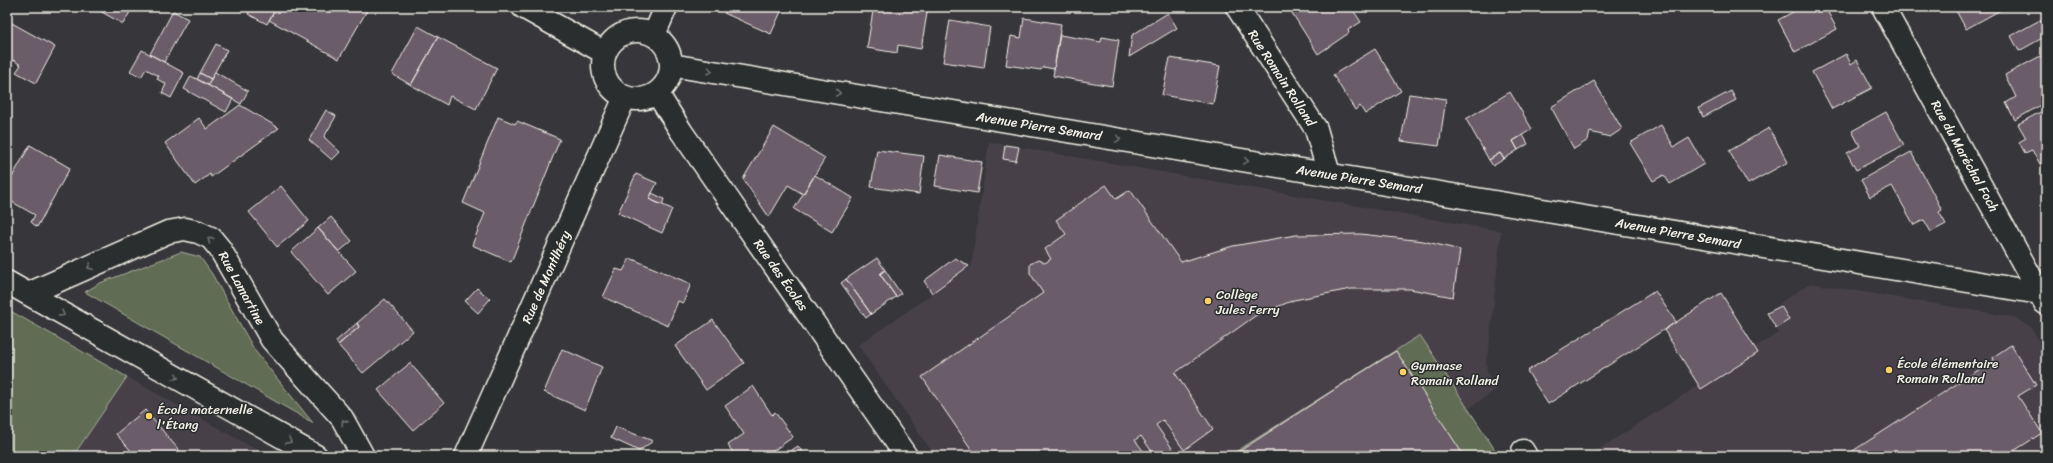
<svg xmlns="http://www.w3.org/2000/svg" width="2053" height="463" font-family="Sriracha,sans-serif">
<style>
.built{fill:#464148}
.green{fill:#606c53;stroke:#aaae9e}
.building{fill:#6a5c69;stroke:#f4f1e8}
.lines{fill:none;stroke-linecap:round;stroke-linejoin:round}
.minor-casing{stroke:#f4f1e8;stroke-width:25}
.minor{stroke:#2a2d2e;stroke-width:22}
.oneway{stroke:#71726f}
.poi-dot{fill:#ffd166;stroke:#2a2d2e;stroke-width:1.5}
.labels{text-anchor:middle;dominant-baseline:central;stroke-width:3;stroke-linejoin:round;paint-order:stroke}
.street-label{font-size:13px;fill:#f4f1e8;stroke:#2a2d2e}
.poi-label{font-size:13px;fill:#f4f1e8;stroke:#2a2d2e;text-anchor:start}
</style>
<rect width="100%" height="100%" fill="#37363a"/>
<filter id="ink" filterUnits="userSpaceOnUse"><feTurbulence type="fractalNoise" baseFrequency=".025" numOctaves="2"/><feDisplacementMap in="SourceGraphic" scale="8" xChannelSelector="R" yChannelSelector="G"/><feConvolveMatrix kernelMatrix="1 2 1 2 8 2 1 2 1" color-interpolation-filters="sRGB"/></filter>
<g filter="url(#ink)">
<path class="built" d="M989 142 1501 231 1489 350 1486 360 1487 372 1497 389 1468 409 1420 336 1236 456H935L858 345 971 267Z
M1810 283 2013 317 2031 327 2046 354V456H1588L1699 385 1702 389 1758 353 1755 347 1779 333 1776 328 1789 320 1780 303Z
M127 377 268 456H73Z"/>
<path class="green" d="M181 252 200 257 212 274 255 351 313 423 85 292 100 283Z
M7 309 127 377 73 456H7Z
M1420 335 1499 456H1229Z"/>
<path class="building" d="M93 7H133L123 24Z
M252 7H277L267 24 248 14Z
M277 7H369L339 59 269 20Z
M726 7H783L771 34 724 13Z
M880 7H928L921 49 898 45 897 53 867 48 873 11 879 12Z
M982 7H1005L1004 11Z
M1301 7H1317L1318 9 1320 7H1351L1361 22 1348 30 1349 33 1318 54 1292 13Z
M1802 7H1825L1837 29 1795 52 1778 20Z
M1954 7H2006L1966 29Z
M173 11 188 19 164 62 150 54Z
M1168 13 1177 28 1129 57 1132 35Z
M1024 18 1061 24 1054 69 1043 67 1041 70 1006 65 1011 36 1021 38Z
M950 20 990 27 984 68 943 62Z
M2040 20 2046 31V36L2019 51 2011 36Z
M10 22 55 47 36 83 16 72 21 65 13 60 10 64 7 63V28Z
M418 26 438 37 411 85 392 74Z
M1060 35 1101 42 1102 37 1119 40 1112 86 1053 76Z
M438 37 497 68 476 109 450 96 447 105 411 85Z
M216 44 227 50 211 79 200 73Z
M1375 49 1401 91 1365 114 1360 106 1355 110 1333 75Z
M142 50 184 73 171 98 162 93 166 84 157 79 159 76 146 69 141 77 130 71Z
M2046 53V102L2015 120 2006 103 2016 97 2005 75Z
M1846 54 1851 64 1857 60 1872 88 1832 109 1812 72Z
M1170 58 1220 66 1213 104 1162 95Z
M215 72 248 91 241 104 208 85Z
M200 73 211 79 208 85 197 79Z
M191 76 233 99 226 112 184 89Z
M1594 81 1622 129 1610 137 1590 132 1588 140 1574 149 1551 107Z
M1731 91 1736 100 1703 117 1699 108Z
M1510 92 1532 129 1513 141 1518 150 1504 159 1500 153 1489 160 1466 119Z
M1409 94 1446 99 1439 146 1401 141Z
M240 105 279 128 211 177 210 174 195 185 165 143 199 118 207 129Z
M2046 109V160L2040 164 2032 150 2025 153 2019 142 2026 138 2018 124Z
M326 110 336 116 324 137 340 152 332 160 309 140Z
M1886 112 1904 145 1856 170 1847 153 1860 146 1852 131Z
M498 117 515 124 517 121 560 139 511 262 472 245 485 213 463 203Z
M1661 125 1674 147 1689 138 1704 164 1670 184 1664 175 1653 181 1630 143Z
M774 127 825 158 803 194 788 185 769 217 743 179Z
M1769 128 1788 162 1748 184 1729 151Z
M1523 135 1528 144 1518 150 1513 141Z
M30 145 70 168 37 227 31 222 35 215 7 199V186Z
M1005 145 1019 147 1016 161 1003 159Z
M877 150 924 156 919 194 871 187Z
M1911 152 1942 210 1939 212 1946 224 1931 232 1924 220 1914 225 1892 186 1870 197 1861 180Z
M1500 153 1504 159 1493 166 1489 160Z
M940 155 982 162 977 193 935 186Z
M636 174 657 183 649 199 672 209 662 233 618 213Z
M815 175 853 198 832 232 794 209Z
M1106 185 1116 199 1130 190 1181 262 1233 246 1296 235 1360 234 1423 241 1460 250 1453 297 1410 289H1351L1294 300 1255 316 1175 373 1213 429 1184 450 1163 420 1156 425 1172 448 1170 456H1155L1141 436 1135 440 1147 456H976L922 377 1043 293 1030 273V264L1038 260 1045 263 1051 259 1045 249 1066 234 1056 220Z
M281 186 309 221 277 247 249 212Z
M652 193 664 199 662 205 649 199Z
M331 217 352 241 339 252 318 228Z
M318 228 356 271 328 295 291 252Z
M630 258 691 284 683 303 678 301 668 326 603 297 616 269 623 271Z
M877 258 885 270 880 274 896 297 871 314 846 279Z
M955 258 969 266 932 293 924 281Z
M885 270 901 294 896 297 880 274Z
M846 279 871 314 866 318 841 283Z
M477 288 490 299 478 313 465 301Z
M1655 291 1676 322 1548 404 1527 371Z
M1721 293 1758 353 1701 389 1664 330Z
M385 299 413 331 363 373 338 345 359 327 357 323Z
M1781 306 1789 320 1776 328 1767 313Z
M713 320 744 363 706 390 675 346Z
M357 323 359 327 338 345 336 341Z
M2011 345 2036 385 2018 396 2042 433 2006 456H1845L1994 360 1993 357Z
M562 349 602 367 585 410 544 392Z
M1396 351 1464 456H1232L1340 386Z
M410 363 444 403 413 430 378 390Z
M753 386 772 415 775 412 793 437 766 456H735L728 445 744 434 725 406Z
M145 410 184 456H130L133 453 116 434Z
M616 427 653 441 639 451 611 438Z
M798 446 805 456H783Z
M594 452V456H575L578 454Z"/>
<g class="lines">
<g class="minor-casing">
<path id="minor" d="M523 7 605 53
M1237 7 1316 129 1329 174
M1883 7 2045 303
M603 65a34 34 0 1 1 68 0a34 34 0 1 1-68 0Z
M654 35 666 7
M671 65 2046 294
M657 93 681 131 906 456
M7 282 316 456
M28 294 168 232 185 229 198 232 211 238 220 249 272 340 342 418 363 456
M1523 451 1526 456
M466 456 625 97"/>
</g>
<use href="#minor" class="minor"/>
</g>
<defs><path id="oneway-chevron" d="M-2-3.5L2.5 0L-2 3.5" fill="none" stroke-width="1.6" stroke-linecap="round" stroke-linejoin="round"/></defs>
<g class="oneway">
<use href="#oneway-chevron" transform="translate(710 71) rotate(10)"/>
<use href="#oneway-chevron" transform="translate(838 93) rotate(9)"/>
<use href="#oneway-chevron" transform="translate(1118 139) rotate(9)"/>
<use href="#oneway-chevron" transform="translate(1246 161) rotate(9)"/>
<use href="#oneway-chevron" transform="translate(210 240) rotate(-143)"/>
<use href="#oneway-chevron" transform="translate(90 267) rotate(156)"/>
<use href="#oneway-chevron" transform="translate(62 314) rotate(29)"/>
<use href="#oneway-chevron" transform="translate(176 377) rotate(29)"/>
<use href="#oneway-chevron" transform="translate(344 422) rotate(-122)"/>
<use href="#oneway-chevron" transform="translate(289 441) rotate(29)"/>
</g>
</g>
<g class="poi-dot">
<circle cx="1208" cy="301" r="4"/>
<circle cx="1889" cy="370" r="4"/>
<circle cx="1403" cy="372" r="4"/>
<circle cx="149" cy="416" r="4"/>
</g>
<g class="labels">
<g class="street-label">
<text transform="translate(1282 78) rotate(57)">Rue Romain Rolland</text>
<text transform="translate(1039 126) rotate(9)">Avenue Pierre Semard</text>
<text transform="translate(1965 156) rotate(61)">Rue du Maréchal Foch</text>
<text transform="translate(1359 179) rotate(9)">Avenue Pierre Semard</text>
<text transform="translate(1678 233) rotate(10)">Avenue Pierre Semard</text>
<text transform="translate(781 275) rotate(55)">Rue des Écoles</text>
<text transform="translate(546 277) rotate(-66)">Rue de Montlhéry</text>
<text transform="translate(242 288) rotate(61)">Rue Lamartine</text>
</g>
<g class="poi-label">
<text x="1216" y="294">Collège<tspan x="1216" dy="15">Jules Ferry</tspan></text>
<text x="1897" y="363">École élémentaire<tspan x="1897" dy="15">Romain Rolland</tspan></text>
<text x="1411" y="365">Gymnase<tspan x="1411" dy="15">Romain Rolland</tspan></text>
<text x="157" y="409">École maternelle<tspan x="157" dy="15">l'Étang</tspan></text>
</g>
</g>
<rect width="2053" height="463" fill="none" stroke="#2a2d2e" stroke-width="24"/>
<rect x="12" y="12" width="2029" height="439" fill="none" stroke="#f4f1e8" stroke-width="1.5" filter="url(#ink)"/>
</svg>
